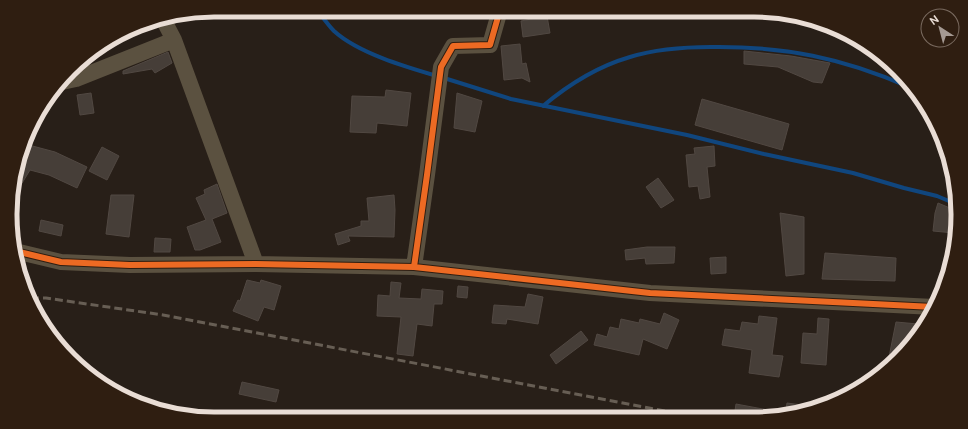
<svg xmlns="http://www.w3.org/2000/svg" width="968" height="429" font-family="'DM Sans',sans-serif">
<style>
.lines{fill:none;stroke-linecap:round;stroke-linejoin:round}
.stream{stroke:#10467e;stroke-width:4}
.building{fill:#463e38;stroke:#514842}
.minor{stroke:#5b5140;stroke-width:16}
.rail{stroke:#675e54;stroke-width:3;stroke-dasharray:8 4;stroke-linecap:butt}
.cycleway-casing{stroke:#2f1e11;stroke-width:8}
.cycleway{stroke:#ed6a23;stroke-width:6}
.rim{fill:none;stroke:#e9ddd5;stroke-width:5}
</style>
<rect width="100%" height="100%" fill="#281f18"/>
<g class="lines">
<path class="stream" d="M315 10C323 16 327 24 334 31 358 53 406 67 437 76
M444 78 511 99 687 135 764 154 853 173 904 188 937 196 956 204
M543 106C568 85 599 66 630 57 656 49 684 47 711 47 784 46 843 58 909 87"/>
</g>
<path class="building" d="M547 16 550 33 523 37 521 21Z
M520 44 522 64 526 63 530 82 522 78 504 80 501 46Z
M744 51 791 56 830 63 822 83 813 82 778 67 744 64Z
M168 52 172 63 155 73 152 69 123 74V71Z
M386 90 411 93 407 126 377 123 376 133 350 132 352 96 385 97Z
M91 93 94 113 80 115 77 95Z
M457 93 482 101 475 132 454 128Z
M702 99 789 124 782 150 695 125Z
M25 144 55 152 87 167 77 188 49 175 30 170 13 198 14 175Z
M714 146 715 166 707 167 710 197 700 199 698 186 689 187 686 155 695 154 694 148Z
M102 147 119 156 107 180 89 171Z
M658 178 674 200 661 208 646 187Z
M217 184 227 213 212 219 221 242 200 250H195L187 227 206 220 196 198 205 194 204 190Z
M111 195H134L129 237 106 234Z
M394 195 395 210 394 237 348 236 350 241 338 245 335 234 361 226V221H369L367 198Z
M938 203 957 211 958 214 954 233 933 231 935 213Z
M780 213 804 217V274L786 276Z
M41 220 63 225 61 236 39 231Z
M155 238 171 239 170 252H154Z
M647 247H675L674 263 646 264 645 258 626 260 625 250Z
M825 253 896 258 895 281 822 279Z
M726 257V273L711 274 710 258Z
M247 280 260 283 261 280 281 286 274 310 264 307 258 321 233 311 238 300 240 301Z
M391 282 401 283 399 298 421 299 422 289 443 291 442 304H434L432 326 417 324 413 356 397 354 401 317 377 316 378 295 390 296Z
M458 286 468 287 467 298 457 297Z
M528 294 543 297 538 324 507 319 506 324 492 323 494 305 525 307Z
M664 313 679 320 667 349 643 339 639 355 594 345 597 334 607 337 610 327 619 329 621 319 639 323 640 319 660 324Z
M759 316 777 318 772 355 783 356 779 377 749 373 752 350 722 345 725 329 740 331 742 322 758 324Z
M818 318 829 319 826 365 801 363 803 333 817 334Z
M896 322 918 324 915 339 887 367Z
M581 331 588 340 556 364 550 355Z
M242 382 279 390 276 402 239 394Z
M787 403 817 407 785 416Z
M736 404 779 412V417H734Z"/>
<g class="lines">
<path class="minor" d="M163 19 174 40 256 264
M62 82 76 79 174 40
M15 251 61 262 130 265 256 264 414 267 650 293 934 307
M414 267 427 175 441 67 453 46 490 45 500 10"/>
<path class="rail" d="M31 298H46L163 315 696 417"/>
<g class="cycleway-casing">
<path id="cycleway" d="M15 251 61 262 130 265 256 264 414 267 650 293 934 307
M414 267 427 175 441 67 453 46 490 45 500 10"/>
</g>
<use href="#cycleway" class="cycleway"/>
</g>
<path d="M0 0H968V429H0ZM214 17H754A197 197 0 0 1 951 214V215A197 197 0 0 1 754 412H214A197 197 0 0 1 17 215V214A197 197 0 0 1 214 17Z" fill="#2f1e11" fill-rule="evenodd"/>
<path class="rim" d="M214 17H754A197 197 0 0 1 951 214V215A197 197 0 0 1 754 412H214A197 197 0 0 1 17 215V214A197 197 0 0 1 214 17Z"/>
<g transform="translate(940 28) rotate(324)"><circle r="19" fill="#2f1e11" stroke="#796a5f"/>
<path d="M0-3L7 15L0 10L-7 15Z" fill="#a59a93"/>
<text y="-6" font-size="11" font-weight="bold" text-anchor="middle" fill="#e9ddd5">N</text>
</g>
</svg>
